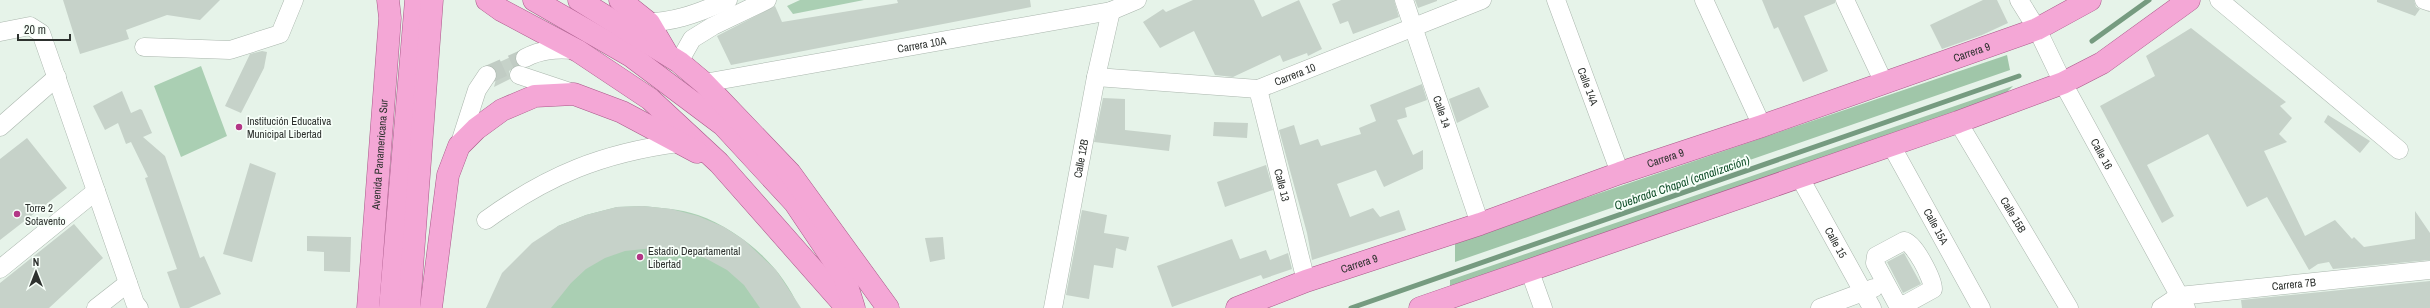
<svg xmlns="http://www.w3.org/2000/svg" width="2430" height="308" font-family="'Archivo Narrow',sans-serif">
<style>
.green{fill:#aacfb3}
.forest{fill:#a0c6a9}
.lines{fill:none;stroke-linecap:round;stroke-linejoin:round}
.stream{stroke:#769b80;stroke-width:5}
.building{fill:#c6d2c9}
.minor-tunnel{stroke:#c1ccc4;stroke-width:18;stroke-dasharray:18 9;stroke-linecap:butt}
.minor-casing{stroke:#aab6ad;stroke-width:19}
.major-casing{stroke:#a95889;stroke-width:23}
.minor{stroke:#fff;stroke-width:18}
.major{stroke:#f4a7d6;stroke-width:22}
.poi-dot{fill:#b33686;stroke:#f7fff9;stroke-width:1.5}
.labels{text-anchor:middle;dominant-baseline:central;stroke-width:3.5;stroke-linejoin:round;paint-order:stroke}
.street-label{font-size:11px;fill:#2d312e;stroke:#f7fff9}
.poi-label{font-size:11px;fill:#2d312e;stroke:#f7fff9;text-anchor:start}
.water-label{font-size:12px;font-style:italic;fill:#114f2a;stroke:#f7fff9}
</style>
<rect width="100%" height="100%" fill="#e6f3e9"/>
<path class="green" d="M800 0H864L793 14 787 6Z
M201 66 227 136 181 157 154 86Z
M643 206C662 208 680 209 698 215 740 230 782 266 799 308H486L558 226 586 215 617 207Z"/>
<path class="forest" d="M2007 55 2010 70 1455 262V242Z
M2013 86 1998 101 1450 292V280Z"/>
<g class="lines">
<path class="stream" d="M2092 41 2149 0
M1351 308 2019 76"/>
</g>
<path class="building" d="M63 0H220L200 20 167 15 126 30 129 39 80 54Z
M897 0H1030L1031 7 731 65 717 36 775 6 782 22 898 3Z
M1193 0H1254L1262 17 1299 0 1322 49 1308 56 1307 53 1283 62 1280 55 1233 77 1215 75 1194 31 1160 48 1143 22 1163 9 1166 12Z
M1341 0H1394L1399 17 1353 34 1348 21 1340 24 1332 4Z
M1415 0H1437V1L1418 8Z
M1762 0H1835V3L1804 16 1828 71 1803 82 1778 27 1774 29Z
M1983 0H1997L2008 23 1982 35 1942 49 1930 25Z
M2377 0H2414L2416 7 2420 9 2415 16 2377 2Z
M2191 28 2286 102 2280 106 2292 118 2279 134 2287 142 2264 151 2305 236 2335 220 2352 239 2354 237 2364 247 2415 239V211L2430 233V260L2333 269 2329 262 2318 264 2309 270 2267 197 2247 207 2208 134 2147 165 2174 216 2162 223 2100 106 2155 76 2146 56Z
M262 51 267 52 264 68 241 113 225 106 250 54Z
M515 55 517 65 509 71 510 79 494 87 497 75 496 70 491 66Z
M1422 84 1427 100 1405 108 1407 117 1397 120 1413 155 1423 150V169L1384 187 1376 170 1337 184 1350 217 1373 208 1380 217 1399 210 1406 230 1312 260 1307 233 1279 130 1294 125 1300 145 1318 139 1321 146 1361 134 1359 128 1376 121 1370 105Z
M1479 87 1489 107 1457 123 1449 99Z
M122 91 131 113 140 109 142 110 152 133 143 137 165 156 200 258 204 256 221 294 189 308H180L167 272 177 269 145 178 148 177 131 142 126 144 118 123 105 130 93 106Z
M1103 98 1125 99V130L1171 135 1169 151 1094 142Z
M2328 115 2370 141 2360 153 2324 122Z
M1214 122 1248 123 1247 138 1213 136Z
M27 138 67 188 0 240V159Z
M250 163 276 173 252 262 223 254Z
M1266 165 1273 190 1225 207 1217 182Z
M643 206 671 209 698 216 724 227 744 240 776 270 801 308H760L744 285 727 270 705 258 678 250 653 248 625 251 605 258 586 269 571 283 551 308H486L502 273 532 243 558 226 586 215 617 207Z
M1082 210 1107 215 1104 233 1129 237 1126 251 1116 248 1113 268 1094 265 1089 299 1066 295Z
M74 224 103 258 49 308H0V283Z
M307 236 351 237 350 272 324 271V252L307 251Z
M943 237 945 259 930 262 925 238Z
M1232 239 1240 259 1266 250 1270 260 1288 253 1292 269 1263 279 1261 275 1172 307 1157 266Z
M1904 253 1921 284 1903 293 1887 262Z
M2430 281V308H2242L2241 300Z"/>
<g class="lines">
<path class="minor-tunnel" d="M487 75 525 58"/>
<g class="minor-casing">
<g id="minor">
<path id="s1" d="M1404 0 1480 224"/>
<path id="s2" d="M1556 0 1620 173"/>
<path d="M1704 0 1762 126"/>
<path d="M1845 0 1884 83"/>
<path id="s3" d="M2019 0 2037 29 2063 83 2186 308"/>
<path d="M2219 0 2399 150"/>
<path d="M2424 0 2430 2"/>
<path d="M636 22C668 25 699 13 728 0"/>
<path d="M0 32 30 26 41 33 135 303 139 308"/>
<path d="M144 47 230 50 280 34 294 0"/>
<path d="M525 58C542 49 556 49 575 50"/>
<path d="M679 62 692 39 713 26 767 0"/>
<path d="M519 75 570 92"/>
<path id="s4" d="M1096 77 1258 89 1482 0"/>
<path id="s5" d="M704 83 1111 11 1137 0"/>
<path id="s6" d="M1258 89 1306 281"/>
<path id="s7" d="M1958 122 2069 308"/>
<path d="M0 127 57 77"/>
<path id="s8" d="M1891 145 1981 308"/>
<path d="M459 146 477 90 487 75"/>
<path id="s9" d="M1799 176 1872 308"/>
<path d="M486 220C548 175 603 153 678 143"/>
<path d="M1904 241C1914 242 1933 279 1933 289L1904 305 1896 302 1875 263 1876 256Z"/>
<path d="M0 269 96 191"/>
<path d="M1529 269 1543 308"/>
<path d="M96 308 128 283"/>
<path id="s10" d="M1053 308 1096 77 1111 11"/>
<path d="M1820 308 1874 288"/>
<path id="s11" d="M2161 308 2179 296 2430 270"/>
</g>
</g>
<g class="major-casing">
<g id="major">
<path d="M487 0 501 10 578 51 650 99 719 163 847 308"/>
<path d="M534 0 631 56 723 125 795 203 844 276 854 308"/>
<path d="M579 0 679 62 704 83 790 173 888 308"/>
<path d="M620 0 649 23 666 52"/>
<path id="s12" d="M368 308 390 18 388 0"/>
<path d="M390 308 416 0"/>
<path d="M409 308 432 0"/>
<path d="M431 308 448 175 459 146 476 129 502 110 535 96 574 94 622 112 697 152"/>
<path id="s13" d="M1237 308 1306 281 1480 224 1620 173 1762 126 2037 29 2090 0"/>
<path d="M1420 308 1958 122 2063 83 2102 63 2189 0"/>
</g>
</g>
<use href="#minor" class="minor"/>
<use href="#major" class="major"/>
</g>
<g class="poi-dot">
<circle cx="239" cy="127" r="4"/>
<circle cx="17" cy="214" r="4"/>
<circle cx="640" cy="257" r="4"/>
</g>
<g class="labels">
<g class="street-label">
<text stroke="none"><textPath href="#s5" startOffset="221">Carrera 10A</textPath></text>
<text stroke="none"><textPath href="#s13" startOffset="778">Carrera 9</textPath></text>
<text stroke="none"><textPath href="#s4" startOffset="202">Carrera 10</textPath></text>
<text stroke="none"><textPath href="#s2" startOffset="92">Calle 14A</textPath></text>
<text stroke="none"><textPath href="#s1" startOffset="118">Calle 14</textPath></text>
<text stroke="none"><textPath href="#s12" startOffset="154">Avenida Panamericana Sur</textPath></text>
<text stroke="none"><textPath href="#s3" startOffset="175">Calle 16</textPath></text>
<text stroke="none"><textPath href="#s13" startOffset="454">Carrera 9</textPath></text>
<text stroke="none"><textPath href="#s10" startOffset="152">Calle 12B</textPath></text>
<text stroke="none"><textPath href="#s6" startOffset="99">Calle 13</textPath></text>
<text stroke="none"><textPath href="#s7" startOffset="108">Calle 15B</textPath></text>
<text stroke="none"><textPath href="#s8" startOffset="93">Calle 15A</textPath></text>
<text stroke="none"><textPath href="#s9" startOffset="76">Calle 15</textPath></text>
<text stroke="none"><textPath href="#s13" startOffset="130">Carrera 9</textPath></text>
<text stroke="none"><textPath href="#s11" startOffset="137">Carrera 7B</textPath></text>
</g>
<g class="poi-label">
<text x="247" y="121">Institución Educativa<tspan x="247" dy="13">Municipal Libertad</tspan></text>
<text x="25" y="208">Torre 2<tspan x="25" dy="13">Sotavento</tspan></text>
<text x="648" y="251">Estadio Departamental<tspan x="648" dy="13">Libertad</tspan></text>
</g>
<g class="water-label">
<text transform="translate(1682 183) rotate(-19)">Quebrada Chapal (canalización)</text>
</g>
</g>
<g transform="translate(36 272)" stroke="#f7fff9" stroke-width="3" paint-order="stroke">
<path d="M0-3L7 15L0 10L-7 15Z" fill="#2d312e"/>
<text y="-6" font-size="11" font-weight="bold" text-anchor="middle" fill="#2d312e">N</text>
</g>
<path d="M18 34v6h52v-6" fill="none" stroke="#2d312e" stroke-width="2"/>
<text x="24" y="34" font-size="12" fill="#2d312e" stroke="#f7fff9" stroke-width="3" paint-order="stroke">20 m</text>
</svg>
